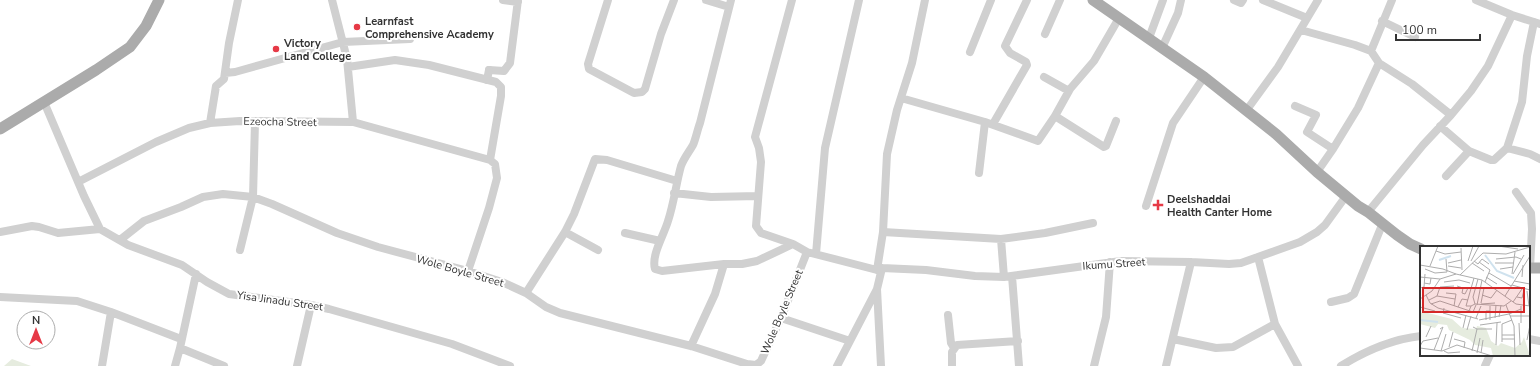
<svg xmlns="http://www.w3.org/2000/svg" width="1540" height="366" font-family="'Nunito Sans',sans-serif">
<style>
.green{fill:#e6ecdf}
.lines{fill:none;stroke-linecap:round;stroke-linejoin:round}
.minor{stroke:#d0d0d0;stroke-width:8}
.major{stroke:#ababab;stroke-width:11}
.minor-bridge{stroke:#d0d0d0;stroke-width:8}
.poi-dot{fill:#e63946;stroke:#fff;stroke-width:1.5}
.labels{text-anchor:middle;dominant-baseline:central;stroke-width:4;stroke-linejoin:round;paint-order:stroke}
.poi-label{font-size:11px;font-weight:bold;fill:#333;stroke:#fff;text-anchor:start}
.street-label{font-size:11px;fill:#333;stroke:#fff}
.inset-river{fill:none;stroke:#cfe2ee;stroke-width:2}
.inset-road{fill:none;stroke:#adadad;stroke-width:1}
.view{fill:#d62828;fill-opacity:0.15;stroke:#d62828;stroke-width:2}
.inset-edge{fill:none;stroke:#333;stroke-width:2}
</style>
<rect width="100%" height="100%" fill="#fff"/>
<path class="green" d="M12 359 31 366H4Z"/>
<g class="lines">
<path class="minor" d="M332 0 347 59 353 122
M503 0 518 2
M608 0 588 64 589 69 634 93 642 92 645 89 661 34 674 0
M706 0 729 7
M792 0 755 137 759 148 761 162 756 226 761 233 793 244
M1234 0 1241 3 1243 0
M1263 0 1307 18
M1476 0 1512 15 1540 24
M1382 21 1415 37
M1301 30 1355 45 1371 51 1379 63 1412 84 1451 115
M1045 34 1060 0
M1149 38 1163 0
M1162 48 1178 13 1181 0
M1371 51 1392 0
M970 52 991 0
M348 67 395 60 429 65 496 82 501 87V96L490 160 495 164 497 178 489 208 468 271
M489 70 504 71 510 63 518 0
M225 73 235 72 343 42 410 39
M1044 77 1069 91
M901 98 985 122 1038 141 1055 116 1070 89 1094 61 1119 18
M44 102 84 196 100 229 128 245 182 265 207 282 229 294 311 305 329 309 452 344 510 366
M1295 106 1316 115 1307 132 1333 149
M1246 111 1278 67 1318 0
M1055 116 1104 147 1106 146 1116 121
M210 123 216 86 224 79 229 43 238 0
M993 124 1027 65 1026 62 1010 53 1005 46 1027 0
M1440 126 1469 151 1491 160H1494L1507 148 1522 102 1527 56 1534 22
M1507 148 1530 154 1540 159
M1317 172 1333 149 1358 108 1379 63
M979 173 985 122
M1446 176 1469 151
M78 182 156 142 189 128 210 123 240 121 353 122 490 160
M1516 192 1531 213 1532 229 1530 268
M674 193 711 197 758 196
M1146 206 1173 123 1204 77
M1368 212 1423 145 1451 115 1471 91 1488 66 1512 15
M0 232 32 226 39 227 58 233 100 229
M565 232 598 250
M883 232 887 154 897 110 912 63 925 0
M625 233 660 241
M1001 239 1004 277
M120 240 144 221 181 207 203 197 223 194 253 197 272 204 337 233 378 247 468 271 502 282 526 293 546 307 560 313 691 346 747 364 756 365 761 361 781 318 807 252
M240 250 253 197 255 122
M816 254 825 148 859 0
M1258 257 1275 324 1298 366
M724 264 662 271 655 269C651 255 664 235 668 221 674 203 676 184 681 166 684 158 689 152 693 145 695 141 698 128 700 123L731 0
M877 270 883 232 1001 239 1045 233 1093 223
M1012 276 1019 366
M877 289 881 366
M526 293 565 232 574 214 595 159 607 160 677 181
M0 297 77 301 111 312 181 339
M1331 302 1348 298 1354 294 1382 225
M948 315 951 343 954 348
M781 318 850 341
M1173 339 1216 348 1233 347 1275 324
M1529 339 1540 341
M691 346 715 294 724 264H742L757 261 793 244 807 252 877 270 882 268 926 270 975 276 1004 277 1121 261 1191 262 1229 264 1241 263 1300 242 1317 232 1325 225 1346 196
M180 348 224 366
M102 366 111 312
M175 366 180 348 196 274
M297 366 311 305
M837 366 877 289 882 268
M952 366V352L957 345 1018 341
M1094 366 1106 317 1110 262
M1166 366 1191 262
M1341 366C1365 351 1393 339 1421 336
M1485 366 1490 355"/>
<path class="major" d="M1093 0 1204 77 1276 134 1317 172 1358 206 1368 212 1397 235 1410 244 1421 249
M0 129 96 70 130 47 146 26 159 0
M1529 268H1540"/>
<path class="minor-bridge" d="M487 80 489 70"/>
</g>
<g class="poi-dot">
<circle cx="357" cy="27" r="4"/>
<circle cx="276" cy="49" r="4"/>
<path d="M1156 199h4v4h4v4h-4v4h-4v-4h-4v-4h4z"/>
</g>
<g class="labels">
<g class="poi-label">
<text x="365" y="21">Learnfast<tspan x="365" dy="13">Comprehensive Academy</tspan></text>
<text x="284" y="43">Victory<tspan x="284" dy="13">Land College</tspan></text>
<text x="1167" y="199">Deelshaddai<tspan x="1167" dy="13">Health Canter Home</tspan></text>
</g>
<g class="street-label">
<text transform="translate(280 122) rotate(1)">Ezeocha Street</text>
<text transform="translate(1114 264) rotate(-4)">Ikumu Street</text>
<text transform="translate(460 271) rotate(16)">Wole Boyle Street</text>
<text transform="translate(280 301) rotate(8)">Yisa Jinadu Street</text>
<text transform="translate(782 312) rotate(-67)">Wole Boyle Street</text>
</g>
</g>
<g transform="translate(1420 246)">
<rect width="110" height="110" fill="#fff"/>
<path d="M4 66 32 73 42 82 56 83 57 80 66 82 71 95 78 100 81 97 95 102 102 96 104 91 110 110H73L71 102 55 99 50 94 29 84 27 79 18 78 15 82 0 78V67Z" fill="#e6ecdf"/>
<path class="inset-river" d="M65 9 77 25 94 32M19 14 31 10M0 74 18 76"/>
<path class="inset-road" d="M78 0 98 3M41 2 42 24M16 5 25 8 41 6M76 13 96 11 101 13M48 15 53 0M51 15 59 0M54 15 58 18 62 13 69 18M59 16 70 24 65 36M28 17 41 14M52 17 64 25M75 17H94M0 19 23 23 36 28M10 20 18 0M28 20 41 22M5 23 15 27 27 26 26 13M80 23 93 21M69 27 91 40M92 28 95 6M93 28 104 9M40 29 63 7 86 8 110 1M0 31 20 33M66 31 77 38M102 31 103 19M94 35 110 38M24 36 39 34 50 37M4 37 10 38 11 32M92 39 110 44M37 40 43 42 42 47 45 48 48 42M60 41 64 42 61 57M0 42 4 41 5 28M107 45 109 60M26 47 36 48 34 60M6 49 10 57 18 62 58 73M62 49 71 52 77 44M17 50 20 41 34 40M85 50 110 10M97 51 102 52 104 44M0 53 12 45 20 33 36 28 62 34 96 58 110 60M9 54 17 50 35 53M93 56 102 43M11 58 20 55 53 66 56 59M55 58 53 51 58 33M61 58 75 57M57 59 62 34M86 59 94 80 95 110M51 60H46L54 32M70 60V74M101 60V77M0 61 15 65M38 61 42 53 48 54M24 62 23 67 41 72M49 65 51 60 55 58 84 60 91 55M89 68 101 63M90 70H109M79 71 81 59M56 72 61 60M75 72 76 59M59 74 89 68M66 74V65H70M99 77 100 99M60 79 81 76M43 82 46 69M57 83H72M47 84 51 70M82 89H95M6 91 11 80M34 93 45 96 44 102M82 93H95M107 94 110 79M82 96V78L92 74M76 99 77 77M0 100 3 95 18 92M29 101 33 86M0 102 22 105 37 99 72 110M14 104 23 81 20 83M21 105 26 88M24 105 28 107 40 106M52 105 57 83 53 81M57 107 60 92M61 107 63 94"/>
<path class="view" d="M3 42H104V66H3Z"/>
<rect width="110" height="110" class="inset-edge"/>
</g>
<g transform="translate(36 330)"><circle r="19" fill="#ffffff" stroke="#adadad"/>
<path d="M0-3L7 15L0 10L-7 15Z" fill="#e63946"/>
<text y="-6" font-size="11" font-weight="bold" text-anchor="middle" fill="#333333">N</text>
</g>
<path d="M1396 34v6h84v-6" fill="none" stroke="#333333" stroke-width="2"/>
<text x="1402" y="34" font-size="12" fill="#333333" stroke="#ffffff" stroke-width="3" paint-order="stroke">100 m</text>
</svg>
